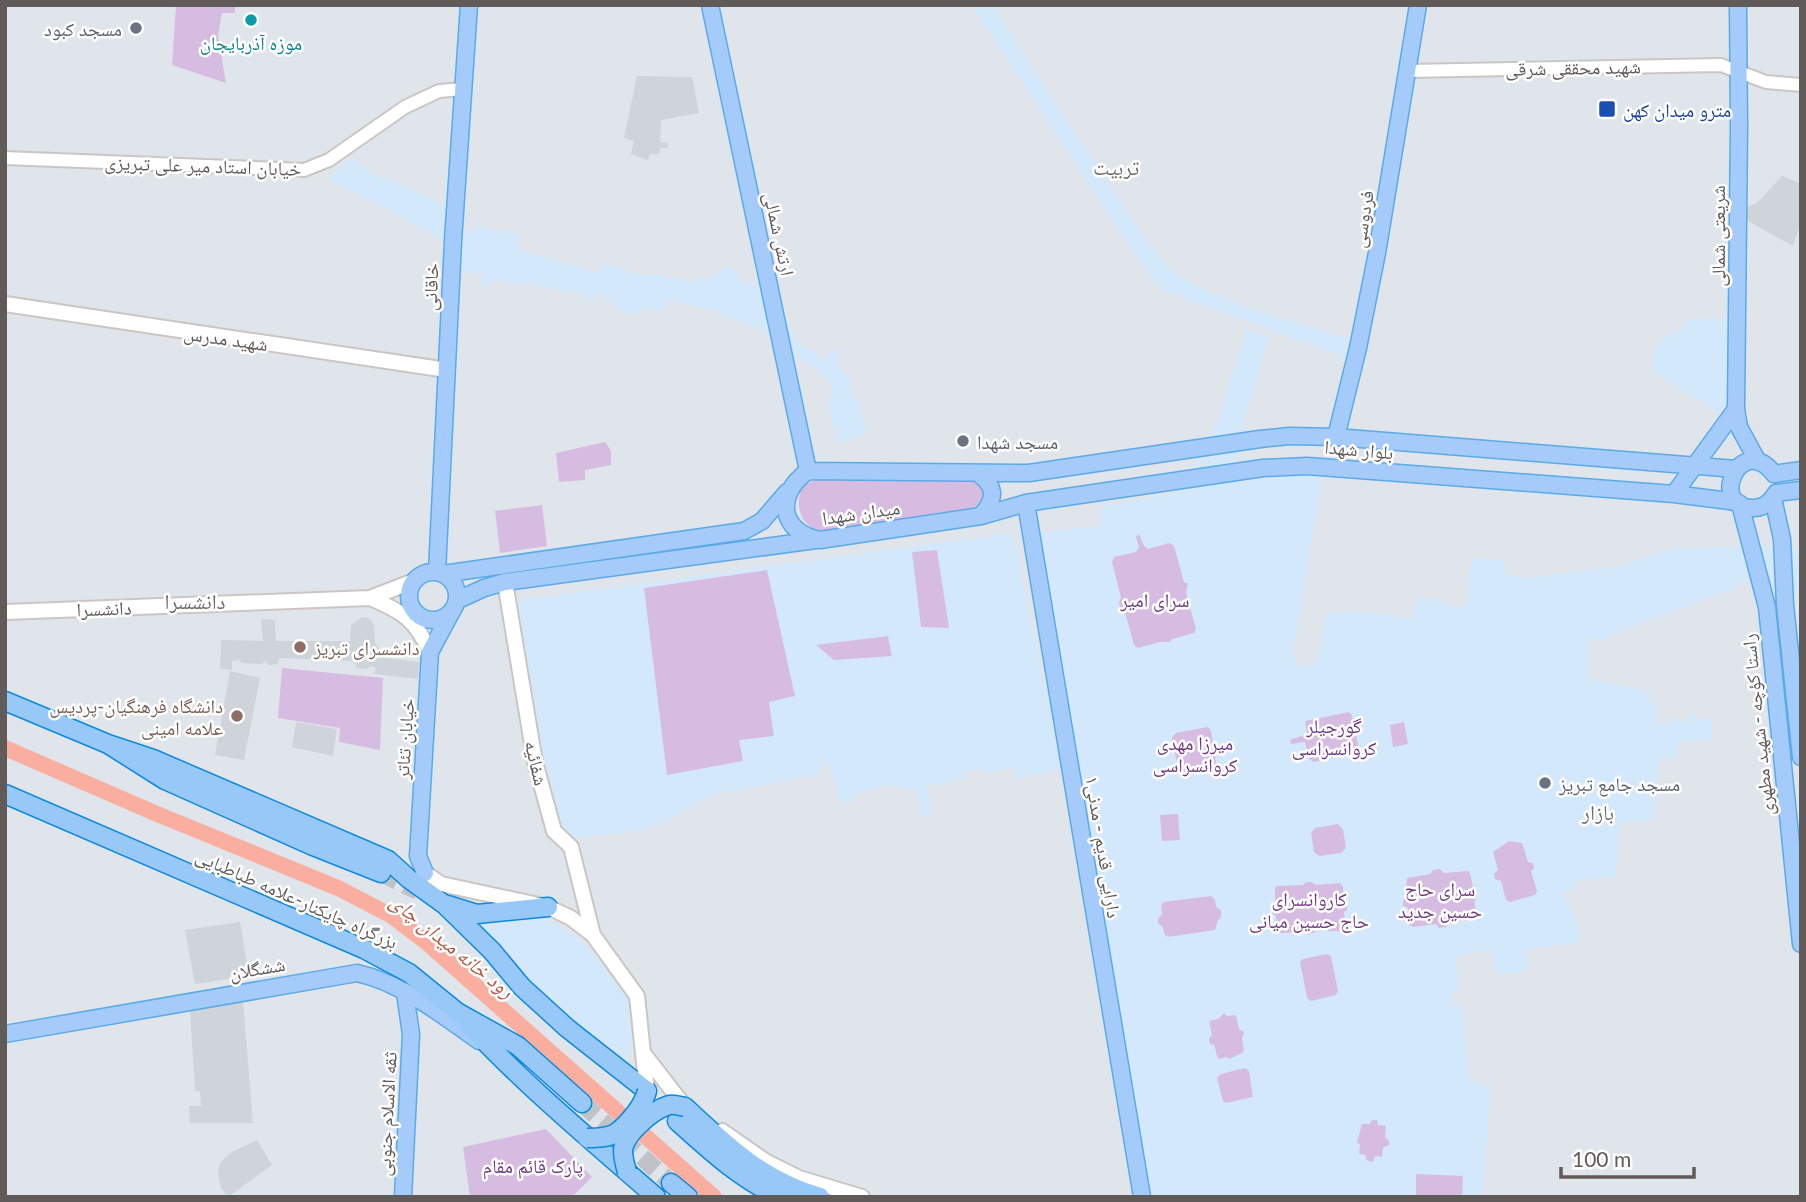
<svg xmlns="http://www.w3.org/2000/svg" width="1806" height="1202" font-family="Lato,'Noto Naskh Arabic',sans-serif">
<style>
.commercial{fill:#d4e8fb}
.education{fill:#ced4da}
.green{fill:#d7bce2}
.lines{fill:none;stroke-linecap:round;stroke-linejoin:round}
.river{stroke:#faaea0;stroke-width:16}
.trunk-tunnel{stroke:#bfc2c6;stroke-width:18;stroke-dasharray:18 9;stroke-linecap:butt}
.tertiary-casing{stroke:#cac6c3;stroke-width:16}
.secondary-casing{stroke:#ccc6c3;stroke-width:18}
.primary-casing{stroke:#5baae8;stroke-width:19}
.trunk-casing{stroke:#0c89de;stroke-width:21}
.tertiary{stroke:#fff;stroke-width:12}
.secondary{stroke:#fff;stroke-width:14}
.primary{stroke:#a5cbfa;stroke-width:16}
.trunk{stroke:#98c8f8;stroke-width:18}
.trunk-bridge-casing{stroke:#0c89de;stroke-width:21;stroke-linecap:butt}
.trunk-bridge{stroke:#98c8f8;stroke-width:18}
.culture-dot{fill:#0f9aa8;stroke:#fff;stroke-width:2.5}
.worship-dot{fill:#6b7280;stroke:#fff;stroke-width:2.5}
.transit-dot{fill:#1a4fb4;stroke:#fff;stroke-width:2.5}
.education-dot{fill:#8d6e63;stroke:#fff;stroke-width:2.5}
.labels{text-anchor:middle;dominant-baseline:central;stroke-width:5;stroke-linejoin:round;paint-order:stroke}
.worship-label{font-size:19px;fill:#5b616d;stroke:#fff;text-anchor:start}
.culture-label{font-size:19px;fill:#0d838f;stroke:#fff}
.street-label{font-size:19px;fill:#605a58;stroke:#fff}
.transit-label{font-size:19px;fill:#164399;stroke:#fff;text-anchor:start}
.park-label{font-size:19px;fill:#6e387f;stroke:#fff}
.education-label{font-size:19px;fill:#785e54;stroke:#fff;text-anchor:start}
.neighbourhood-label{font-size:21px;fill:#726b69;stroke:#fff}
.water-label{font-size:21px;font-style:italic;fill:#b25c43;stroke:#fff}
</style>
<rect width="100%" height="100%" fill="#dfe5eb"/>
<path class="commercial" d="M972 5H992L1138 228 1166 265 1180 277 1216 295 1261 312 1349 338 1347 358 1167 292 1152 278 1127 243Z
M350 159 365 165 364 169 384 179 386 177 439 202 466 232 471 233 472 228 477 226 519 235 518 249 598 273 601 263 618 267H626V272L651 276 652 273 697 283 700 276 709 280 713 272 720 275 724 265 738 272 737 279 749 283 752 281 804 348H809L824 360 833 347 840 353 835 362 853 383 850 385 855 400 862 401 859 405 860 414H864L862 425 866 426 865 437 859 435 851 440 836 442 834 434 842 432 838 428 831 430 832 411H827L830 403 828 399 834 395 827 378 820 375 816 367 808 365 762 330 722 315 721 312 669 300 662 312 643 309 640 313 633 314 612 308 615 291 610 302 605 300 607 295 596 294 594 301 582 298V293L563 291 531 283H525L524 285 494 280 486 289 481 288 484 275 464 271 442 239 328 179Z
M1733 318 1731 402 1718 413 1652 371 1655 348 1672 331 1679 334 1688 320Z
M1247 329 1269 335 1242 429 1232 482 1323 473 1293 654 1298 667 1316 663 1315 655 1319 653 1326 613 1359 611 1413 619 1417 596 1466 608 1472 559 1505 560 1504 574 1532 578 1599 568 1611 569 1671 549 1745 546 1801 550V592L1743 581 1736 588 1608 636 1609 640 1588 639V679L1650 691 1649 702 1655 703 1658 725 1672 722V716H1676L1677 721H1689V715H1696L1697 720 1712 719 1713 739 1678 743 1677 758H1659L1654 820 1620 824 1616 876 1574 881 1575 888 1562 893 1578 924 1580 942 1525 949 1528 971 1496 975 1492 950 1455 956 1460 991 1452 992 1454 1005H1462L1468 1074 1475 1084 1491 1085 1483 1197H1148L1073 766 1014 780 1012 768 986 774 982 768 964 773 965 779 927 786 933 813 921 816 917 788 903 791 902 785 893 787V783L852 796 853 801 841 805 829 763H824L820 774 713 795 653 828 571 839 557 825 511 601 1013 533 1044 686 1061 684 1038 532 1100 526 1103 506 1181 492 1216 425Z
M511 917 537 918 556 923 576 936 593 953 627 996 634 1041 623 1065 544 998 471 925Z"/>
<path class="education" d="M637 76 692 77 699 113 661 120 660 142 668 143V148H660L659 154H650L648 160 631 154 634 141 624 138Z
M1782 176 1801 184V222L1793 246 1746 220 1745 208 1757 203Z
M362 617 369 618 374 625 375 643 387 658 419 662 418 679 374 674 376 668 372 666 367 669 356 668 355 661 279 658 278 664 268 665 266 661 261 664 242 663 239 660 232 661V670L220 669 221 640 263 641 261 619 275 620 276 641H350L351 625Z
M230 671 260 678 244 760 215 755Z
M296 722 337 729 333 756 292 747Z
M240 922 249 976 195 984 185 930Z
M243 1001 253 1123H190L189 1106H201L200 1091H195L190 1009Z
M257 1140 272 1165 228 1197 221 1188 218 1173 220 1163 230 1153Z"/>
<path class="green" d="M176 5H235V13H222L218 35 226 83 172 65Z
M605 442 611 451V465L585 470V480L559 482 556 453Z
M829 478 979 482 987 491 980 510 818 531C799 522 795 506 802 486L815 480Z
M542 505 547 546 500 553 495 511Z
M1139 534 1144 546 1148 549 1169 543 1174 546 1184 582 1188 584 1186 593 1196 629 1194 633 1172 639 1170 642H1160L1138 648 1134 645 1124 609 1120 608 1119 602 1121 598 1112 562 1114 557 1136 552 1139 547 1136 537Z
M937 550 949 628 921 627 912 552Z
M767 570 795 696 769 702 774 736 739 740 743 761 667 775 644 588Z
M888 636 892 656 834 660 816 645Z
M282 668 383 678 380 750 339 742 340 728 278 718Z
M1349 712 1352 715 1359 749 1356 752 1314 762 1309 759 1305 742 1291 744 1290 740 1307 734 1305 721Z
M1404 722 1408 744 1393 747 1390 725Z
M1208 727 1211 731 1217 768 1214 772 1184 776 1179 773 1172 738 1176 733Z
M1178 814 1180 840 1162 841 1160 815Z
M1338 824 1343 829 1346 848 1341 853 1319 856 1314 852 1311 833 1315 828Z
M1509 841 1522 843 1528 862 1533 863 1534 868 1531 871 1537 891 1535 895 1510 902 1506 900 1501 881 1495 879 1494 874 1498 870 1493 852Z
M1440 869 1444 873 1468 871 1470 873 1473 887 1477 896C1472 903 1478 912 1474 920L1450 922 1446 927 1439 928 1436 924 1413 927 1410 925 1408 908 1403 906V901L1406 897 1407 878 1430 874 1433 870Z
M1306 882H1311L1316 885 1340 883 1343 886 1344 901 1347 904V910L1344 912 1345 928 1342 931H1317L1308 935 1304 932 1279 933 1276 931V916L1272 913V908L1275 905V888L1277 886 1303 885Z
M1211 896 1215 900 1216 907 1221 910V917L1218 920 1215 930 1168 937 1164 934 1163 927 1158 923V919L1162 914 1161 906 1163 902Z
M1327 954 1331 956 1338 991 1336 995 1311 1001 1307 998 1300 962 1303 959Z
M1224 1013 1227 1016 1236 1015 1239 1029 1244 1032 1242 1039 1244 1050 1242 1053 1229 1059 1226 1057 1218 1059 1214 1045 1210 1044 1209 1039 1212 1035 1209 1021 1218 1019Z
M1245 1068 1249 1071 1253 1097 1226 1103 1223 1101 1217 1078 1221 1074Z
M1372 1120H1377L1378 1125 1386 1126 1385 1137 1389 1141V1145L1383 1148 1382 1157 1375 1156 1373 1162 1366 1160V1155L1359 1154 1360 1145 1357 1142 1362 1124H1369Z
M546 1129 592 1177 572 1197H470L463 1147Z
M1416 1174 1463 1176 1462 1197H1416Z"/>
<g class="lines">
<path class="river" d="M5 748 157 814 338 888 392 916 425 941 714 1197"/>
<path class="trunk-tunnel" d="M381 873 418 891
M582 1103 671 1183"/>
<g class="tertiary-casing">
<path id="tertiary" d="M1407 71 1721 65 1766 82 1801 85
M5 158 304 170 329 160 405 107 439 91 463 89"/>
</g>
<g class="secondary-casing">
<path id="secondary" d="M5 304 447 370
M505 582 535 762 554 831 571 847 593 935
M370 598C402 611 416 620 430 652
M5 612 370 598 414 581
M425 873 441 884 548 907 571 918 593 935 637 996 647 1091
M644 1054 685 1107 691 1110
M722 1131 765 1161 799 1178 862 1197"/>
</g>
<g class="primary-casing">
<path id="primary" d="M710 5 808 471
M1738 5 1739 127 1736 409 1739 427 1758 462
M1336 437 1358 348 1377 253 1418 5
M1736 469 1336 437 1289 436 1260 439 1029 473 808 471C775 494 779 532 820 540L981 516 1026 503 1263 468 1307 466 1674 494 1737 502
M1801 470 1774 474C1741 430 1706 509 1754 508 1765 508 1771 501 1776 493L1801 490
M979 474C997 488 995 499 981 516
M1674 494 1736 409
M1773 498 1782 539 1785 605 1801 757
M1026 503 1142 1197
M1740 504 1767 607 1801 944
M409 596a24 24 0 1 1 48 0a24 24 0 1 1-48 0Z
M437 572 453 241 469 5
M443 574 744 531 762 521 787 492
M458 600 484 588 505 582 816 540
M425 873 418 856 430 652 452 611
M5 1034 357 973C402 983 442 1015 479 1041
M403 1197 411 1034 405 993"/>
</g>
<g class="trunk-casing">
<path id="trunk" d="M5 701 108 744 165 780 313 846 381 873
M108 744 153 759 388 860 409 879 445 905 492 951 522 987 567 1028 647 1091
M5 794 364 949 409 973 457 1012 518 1046 582 1103
M448 905 477 914 548 907
M469 1025C527 1087 592 1141 656 1197
M685 1107C728 1147 762 1180 820 1197
M677 1121C709 1150 740 1179 780 1197
M671 1183 688 1197"/>
</g>
<use href="#tertiary" class="tertiary"/>
<use href="#secondary" class="secondary"/>
<use href="#primary" class="primary"/>
<use href="#trunk" class="trunk"/>
<g class="trunk-bridge-casing">
<path id="trunk-bridge" d="M587 1138C597 1138 608 1138 616 1133 629 1123 643 1106 647 1091
M627 1172C625 1165 623 1158 623 1150 625 1133 653 1110 669 1105 674 1104 680 1106 685 1107"/>
</g>
<use href="#trunk-bridge" class="trunk-bridge"/>
</g>
<circle class="culture-dot" cx="251" cy="20" r="7"/>
<g class="worship-dot">
<circle cx="136" cy="28" r="7"/>
<circle cx="963" cy="441" r="7"/>
<circle cx="1545" cy="783" r="7"/>
</g>
<rect class="transit-dot" x="1598" y="100" width="18" height="18" rx="3.5"/>
<g class="education-dot">
<circle cx="300" cy="647" r="7"/>
<circle cx="237" cy="716" r="7"/>
</g>
<g class="labels">
<g class="worship-label">
<text x="122" y="28" text-anchor="end">مسجد کبود</text>
<text x="977" y="441">مسجد شهدا</text>
<text x="1559" y="783">مسجد جامع تبریز</text>
</g>
<g class="culture-label">
<text x="251" y="42">موزه آذربایجان</text>
</g>
<g class="street-label">
<text transform="translate(1573 67) rotate(-1)">شهید محققی شرقی</text>
<text transform="translate(203 165) rotate(2)">خیابان استاد میر علی تبریزی</text>
<text transform="translate(1362 219) rotate(-81)">فردوسی</text>
<text transform="translate(780 234) rotate(78)">ارتش شمالی</text>
<text transform="translate(1717 236) rotate(-90)">شریعتی شمالی</text>
<text transform="translate(430 287) rotate(-87)">خاقانی</text>
<text transform="translate(226 338) rotate(8)">شهید مدرس</text>
<text transform="translate(1359 449) rotate(5)">بلوار شهدا</text>
<text transform="translate(861 512) rotate(-8)">میدان شهدا</text>
<text transform="translate(104 608) rotate(-2)">دانشسرا</text>
<text transform="translate(1757 725) rotate(-96)">راستا کؤچه - شهید مطهری</text>
<text transform="translate(404 739) rotate(-86)">خیابان تئاتر</text>
<text transform="translate(537 763) rotate(77)">شفائیه</text>
<text transform="translate(1104 847) rotate(81)">دارایی قدیم - مدنی۱</text>
<text transform="translate(297 898) rotate(24)">بزرگراه چایکنار-علامه طباطبایی</text>
<text transform="translate(257 968) rotate(-10)">ششگلان</text>
<text transform="translate(386 1114) rotate(-87)">ثقه الاسلام جنوبی</text>
</g>
<g class="transit-label">
<text x="1623" y="109">مترو میدان کهن</text>
</g>
<g class="park-label">
<text x="1155" y="599">سرای امیر</text>
<text x="1334" y="725">گورجیلر<tspan x="1334" dy="22">کروانسراسی</tspan></text>
<text x="1195" y="742">میرزا مهدی<tspan x="1195" dy="22">کروانسراسی</tspan></text>
<text x="1440" y="888">سرای حاج<tspan x="1440" dy="22">حسین جدید</tspan></text>
<text x="1309" y="898">کاروانسرای<tspan x="1309" dy="22">حاج حسین میانی</tspan></text>
<text x="533" y="1165">پارک قائم مقام</text>
</g>
<g class="education-label">
<text x="314" y="647">دانشسرای تبریز</text>
<text x="223" y="705" text-anchor="end">دانشگاه فرهنگیان-پردیس<tspan x="223" dy="22">علامه امینی</tspan></text>
</g>
<g class="neighbourhood-label">
<text x="1116" y="166">تربیت</text>
<text x="195" y="600">دانشسرا</text>
<text x="1598" y="811">بازار</text>
</g>
<g class="water-label">
<text transform="translate(453 945) rotate(39)">رود خانه میدان چای</text>
</g>
</g>
<rect width="1806" height="1202" fill="none" stroke="#605a58" stroke-width="14"/>
<path d="M1561 1167v10h133v-10" fill="none" stroke="#605a58" stroke-width="3.5"/>
<text x="1572" y="1167" font-size="21" fill="#605a58" stroke="#ffffff" stroke-width="5" paint-order="stroke">100 m</text>
</svg>
